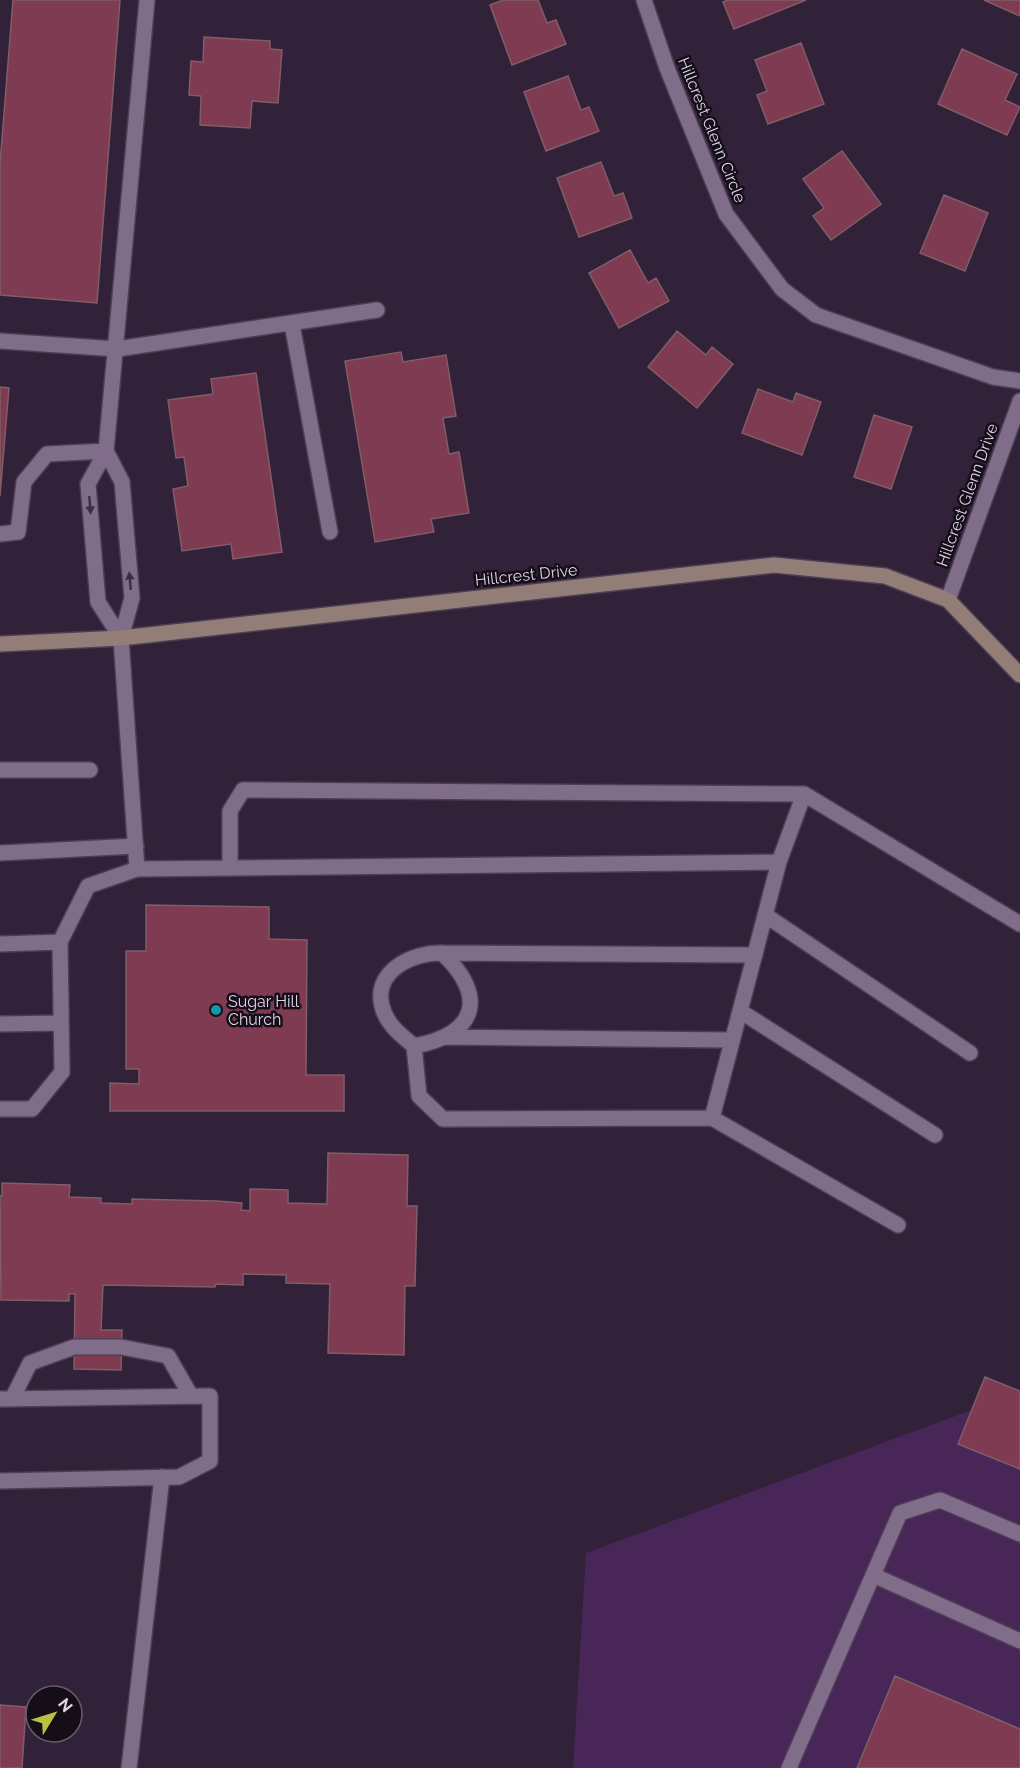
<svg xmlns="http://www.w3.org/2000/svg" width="1020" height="1768" font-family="Raleway,sans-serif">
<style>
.green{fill:#482658}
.building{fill:#7e3b52;stroke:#805d67;stroke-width:1.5}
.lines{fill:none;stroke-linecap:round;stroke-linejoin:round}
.lane-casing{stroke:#4c3e53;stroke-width:18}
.street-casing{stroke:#4c3e53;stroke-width:18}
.secondary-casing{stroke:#4c3e53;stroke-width:18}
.lane{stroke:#7f6d89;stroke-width:15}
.street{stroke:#7f6d89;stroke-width:15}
.secondary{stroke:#927d77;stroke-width:15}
.oneway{fill:#3a2f40}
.culture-dot{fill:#0f9aa8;stroke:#150e19;stroke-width:2}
.labels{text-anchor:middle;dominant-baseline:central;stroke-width:5;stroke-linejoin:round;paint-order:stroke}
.street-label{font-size:16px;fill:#dfd4e4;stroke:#150e19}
.poi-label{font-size:16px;fill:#dfd4e4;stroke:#150e19;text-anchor:start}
</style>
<rect width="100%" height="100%" fill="#312139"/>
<path class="green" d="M1020 1392V1768H573L586 1553Z"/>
<path class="building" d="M13 0H120L97 303 0 295V164Z
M503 0H538L547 23 556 20 566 44 512 65 490 5Z
M728 0H806L734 29 723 2Z
M984 0H1020V16Z
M204 37 270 41V49L282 50 278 103 252 101 250 128 200 125 201 96 189 95 191 61 203 62Z
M801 43 824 104 768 124 757 95 767 91 755 60Z
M962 49 1017 74 1005 100 1020 107 1007 135 938 104Z
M568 76 581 110 589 107 599 131 546 151 524 92Z
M842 151 881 204 831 240 813 216 824 208 803 179Z
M601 162 614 196 623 193 632 218 579 237 557 178Z
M944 195 988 213 965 271 920 253Z
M630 250 648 283 656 278 669 301 619 328 589 273Z
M677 331 706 355 712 347 733 364 697 408 648 367Z
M401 352 403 362 446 355 456 416 443 418 449 454 459 452 469 513 431 519 434 532 375 542 345 361Z
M256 373 282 552 233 559 231 544 182 551 173 489 188 486 184 457 176 458 168 400 213 394 211 379Z
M0 387 9 388 0 496Z
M758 389 793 402 796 393 821 402 802 455 742 433Z
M874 415 912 427 891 489 854 477Z
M146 905 269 907V939L307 940 306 1075H344V1111H110V1083L139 1084V1069H126V951H146Z
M328 1153 408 1155 407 1206H417L415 1286H405L404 1355 328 1353 330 1284 286 1283V1275L243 1274V1285L216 1284 215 1287 103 1285 101 1330H122L121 1370 74 1369 75 1294H69V1301L1 1300 0 1196H2V1183L70 1185 69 1197 101 1198V1203L132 1204V1199L217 1201 242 1203 241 1210 250 1211V1189L288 1190V1203L327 1204Z
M985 1377 1020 1391V1469L958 1444Z
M895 1676 1020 1729V1768H857Z
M0 1705 26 1707 22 1768H0Z"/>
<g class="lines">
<g class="lane-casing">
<path id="lane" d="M292 324 330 532
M0 341 117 349 377 310
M106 451 122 482 132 598 121 638 137 869 779 862 712 1118 443 1119 419 1096 414 1046C401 1035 386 1024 382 1006 373 971 413 952 442 953 488 996 477 1035 414 1046
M0 534 18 532 24 482 47 454 106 451
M121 638 98 602 88 484 106 451 147 0
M0 770H90
M0 853 136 846
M779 862 804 794 1020 924
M230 868V811L243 790 804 794
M765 915 970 1053
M0 944 60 942
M442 953 755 955
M740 1011 935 1135
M0 1024 61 1023
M445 1037 732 1040
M0 1109H32L62 1072 60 942 88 886 137 869
M712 1118 898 1225
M0 1399 210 1396V1461L179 1477 0 1481
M12 1399 30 1363 74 1347H121L168 1356 191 1396
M129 1768 162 1477"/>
</g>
<g class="street-casing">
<path id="street" d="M644 0 667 68 726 214 782 289 816 315 993 377 1020 381
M948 600 1020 401
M873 1575 900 1513 940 1500 1020 1534
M789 1768 873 1575 1020 1641"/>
</g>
<g class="secondary-casing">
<path id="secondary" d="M0 644 121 638 774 565 885 576 948 600 1020 675"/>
</g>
<use href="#lane" class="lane"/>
<use href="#street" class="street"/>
<use href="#secondary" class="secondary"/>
</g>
<defs><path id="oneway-solid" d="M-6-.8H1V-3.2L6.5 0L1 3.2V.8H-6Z" transform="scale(1.5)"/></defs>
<g class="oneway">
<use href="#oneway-solid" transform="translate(90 505) rotate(85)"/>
<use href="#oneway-solid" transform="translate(130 581) rotate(-95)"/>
</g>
<circle class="culture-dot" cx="216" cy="1010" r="6"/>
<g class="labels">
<g class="street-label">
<text transform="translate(712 130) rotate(68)">Hillcrest Glenn Circle</text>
<text transform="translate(967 495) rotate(-70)">Hillcrest Glenn Drive</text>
<text transform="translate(526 575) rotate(-6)">Hillcrest Drive</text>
</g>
<g class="poi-label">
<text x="228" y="1001">Sugar Hill<tspan x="228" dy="18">Church</tspan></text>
</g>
</g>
<g transform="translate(54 1714) rotate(52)"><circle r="28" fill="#150e19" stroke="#665d6a" stroke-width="1.5"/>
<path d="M0-4.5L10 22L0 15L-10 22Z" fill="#bbc045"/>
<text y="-9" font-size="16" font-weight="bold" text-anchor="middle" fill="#dfd4e4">N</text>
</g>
</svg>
